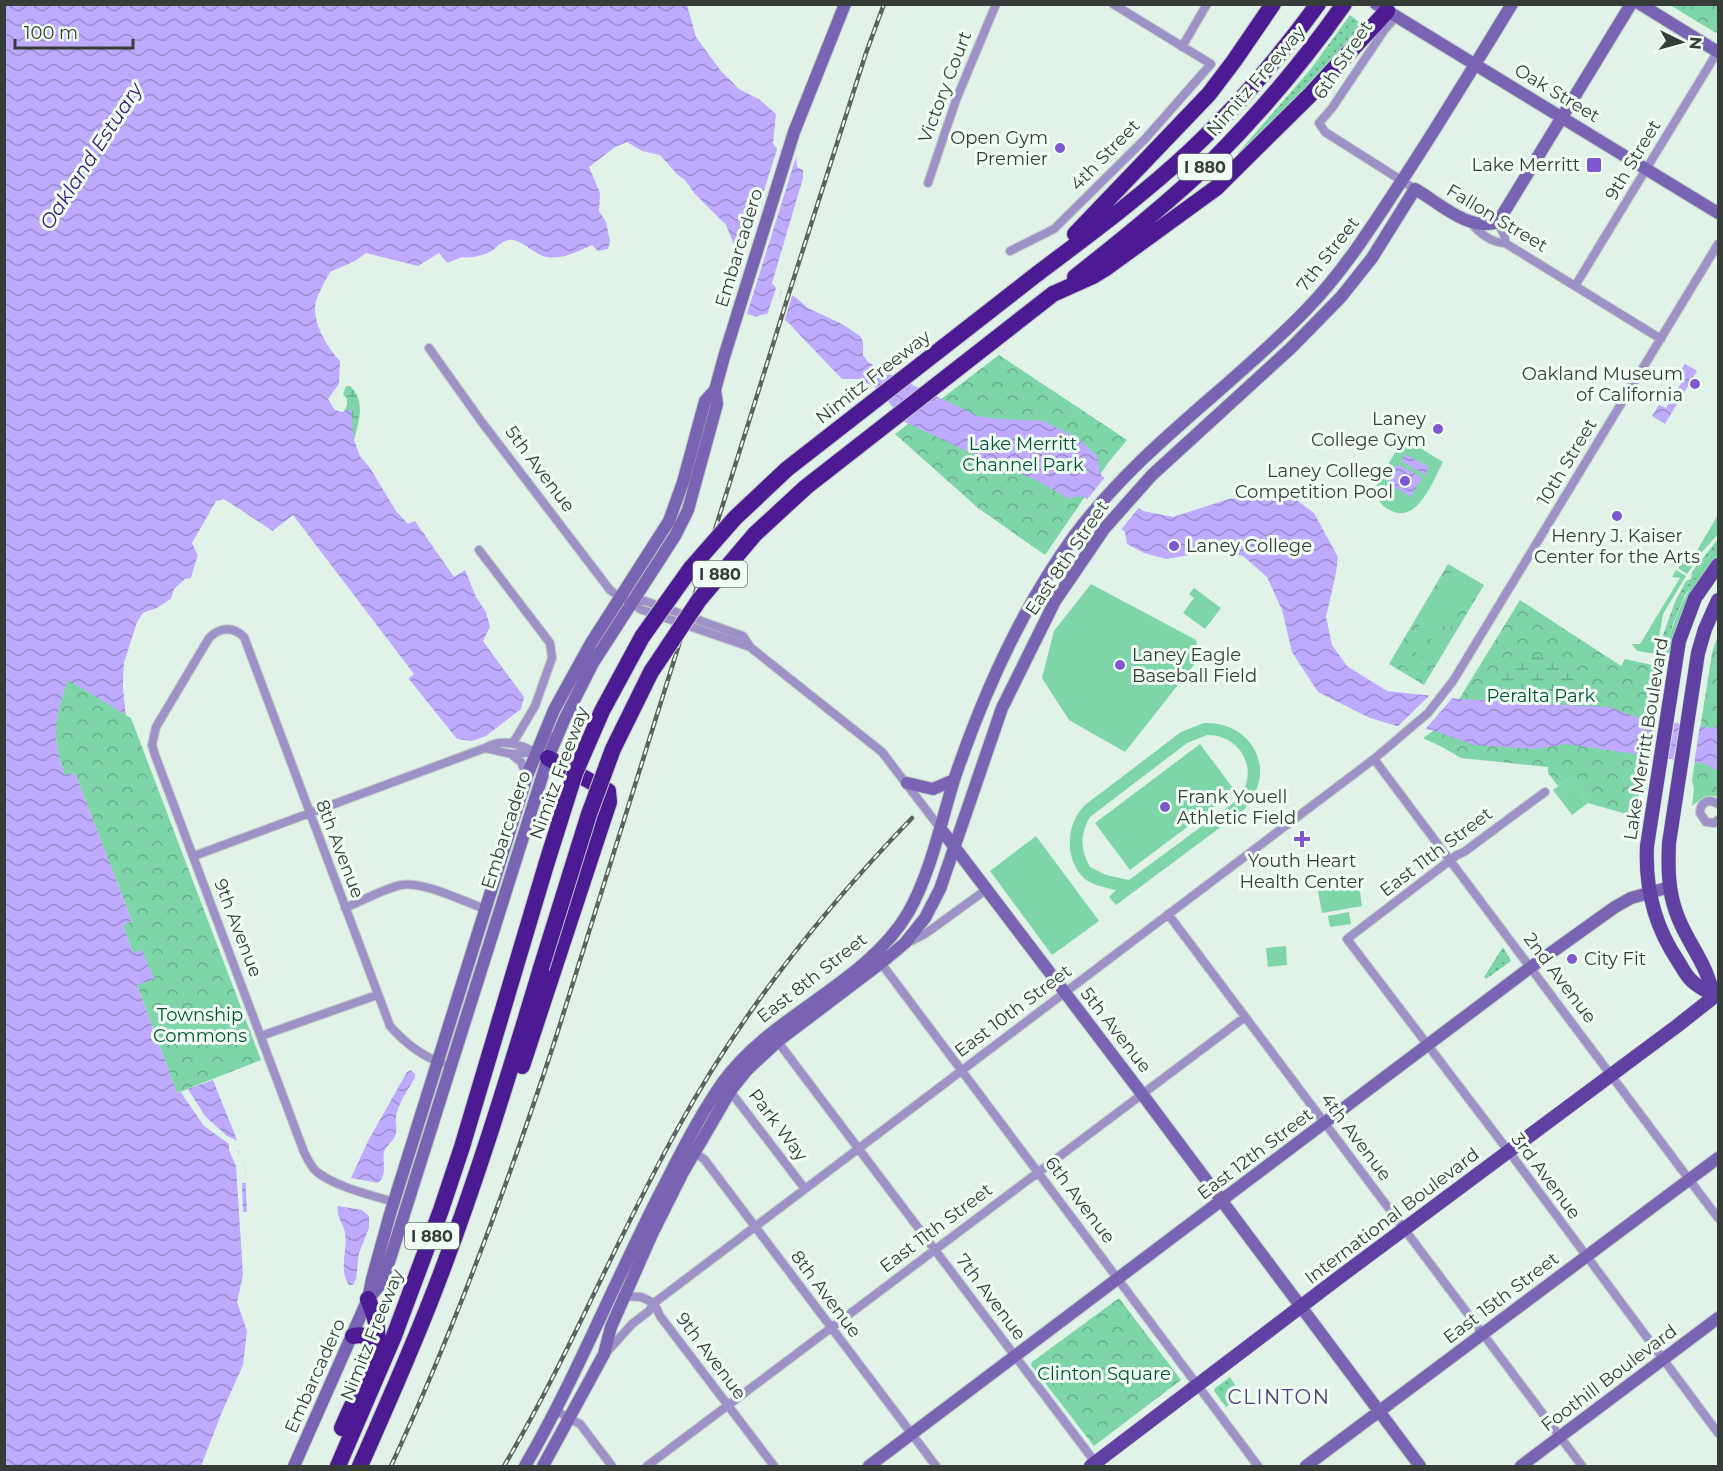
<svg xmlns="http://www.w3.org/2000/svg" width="1723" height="1471" font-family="Montserrat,sans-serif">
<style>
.grass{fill:url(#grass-dots)}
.forest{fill:url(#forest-crowns)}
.wetland{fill:url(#wetland-marsh)}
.garden{fill:#7ed5a8;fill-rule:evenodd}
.water{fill:url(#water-waves)}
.pier{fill:#e1f2e8}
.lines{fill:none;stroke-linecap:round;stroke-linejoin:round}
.street-casing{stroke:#bfcec5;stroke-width:10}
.secondary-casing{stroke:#bfcec5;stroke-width:14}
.primary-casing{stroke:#bfcec5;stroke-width:15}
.highway-casing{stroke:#bfcec5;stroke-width:18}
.street{stroke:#9e91c8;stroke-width:8}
.secondary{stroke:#7963b3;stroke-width:12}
.primary{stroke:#6040a2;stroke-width:14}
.highway{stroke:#4c1a93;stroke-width:16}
.rail-casing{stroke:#5a635e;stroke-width:4.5}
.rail{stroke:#f0fef6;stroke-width:2;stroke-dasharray:7;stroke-linecap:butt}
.highway-bridge-casing{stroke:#bfcec5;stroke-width:18;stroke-linecap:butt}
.highway-bridge{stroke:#4c1a93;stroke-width:16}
.poi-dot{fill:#7e57d1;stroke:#f0fef6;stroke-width:2}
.labels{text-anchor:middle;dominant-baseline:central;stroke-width:6;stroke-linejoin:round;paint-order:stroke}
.shield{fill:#f0fef6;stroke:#6e7772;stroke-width:1.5}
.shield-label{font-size:16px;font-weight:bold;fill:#363d39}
.street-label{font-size:18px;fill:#363d39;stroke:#f0fef6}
.poi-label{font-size:18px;fill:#363d39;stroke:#f0fef6;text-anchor:end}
.park-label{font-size:18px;fill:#005435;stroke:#f0fef6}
.water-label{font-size:20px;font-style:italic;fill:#3e1978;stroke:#f0fef6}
.neighbourhood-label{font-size:20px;letter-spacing:1.5px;fill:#503f7c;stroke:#f0fef6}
</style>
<defs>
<pattern id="grass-dots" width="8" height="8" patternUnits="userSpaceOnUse" patternTransform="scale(1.5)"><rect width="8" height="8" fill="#7ed5a8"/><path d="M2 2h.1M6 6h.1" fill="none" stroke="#68ae8a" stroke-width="1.8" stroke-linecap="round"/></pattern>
<pattern id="forest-crowns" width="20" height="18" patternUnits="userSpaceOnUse" patternTransform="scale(1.5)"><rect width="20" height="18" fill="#7ed5a8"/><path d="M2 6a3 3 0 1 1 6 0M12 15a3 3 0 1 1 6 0" fill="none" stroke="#68ae8a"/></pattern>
<pattern id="wetland-marsh" width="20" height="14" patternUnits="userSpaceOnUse" patternTransform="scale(1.5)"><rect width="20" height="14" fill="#7ed5a8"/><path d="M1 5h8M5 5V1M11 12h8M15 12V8" fill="none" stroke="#68ae8a"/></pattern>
<pattern id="water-waves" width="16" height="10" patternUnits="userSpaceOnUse" patternTransform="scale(1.5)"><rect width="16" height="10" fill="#beaafe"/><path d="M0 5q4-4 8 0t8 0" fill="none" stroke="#9b8ccf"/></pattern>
</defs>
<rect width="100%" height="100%" fill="#e1f2e8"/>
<path class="grass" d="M1350 15 1363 25 1243 157 1238 153 1310 70Z
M1718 539V550L1685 595 1673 624 1668 643 1663 635 1675 602 1686 581 1691 579 1692 572Z
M1503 947 1511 961 1486 979 1484 977Z
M1230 1377 1235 1385 1232 1394 1234 1400 1226 1407 1214 1391 1215 1388Z"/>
<path class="forest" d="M1670 5H1718V29L1716 33Z
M999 355 1127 440 1108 463 1045 555 978 508 895 434Z
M1448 564 1484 585 1424 685 1389 664Z
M1520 600 1621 666 1625 659 1661 667 1645 774 1633 816 1588 803 1569 778 1558 786 1548 773V767L1461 758 1442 747 1423 738 1440 726 1458 701Z
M1718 635V797C1707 793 1701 799 1692 806L1694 789 1692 780 1712 653Z
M68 679 131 718 261 1060 177 1093 137 985 153 978 133 953 123 925 132 921 75 773 65 776C51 735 54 719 68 679Z
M1119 1298 1181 1380 1094 1446 1031 1365 1032 1362Z"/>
<path class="wetland" d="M346 386H350C366 401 359 421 354 440L342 415 347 405V399L343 394Z
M1540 656 1557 662 1609 707 1482 700 1521 658Z"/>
<path class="garden" d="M1404 438 1443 462C1432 482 1416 530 1385 507 1377 501 1375 491 1378 481Z
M1718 515V534L1702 552 1687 574 1678 568 1682 562H1690Z
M1718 550V555C1693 583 1677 615 1670 652L1668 655H1659L1663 635 1668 643C1678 607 1693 577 1718 550Z
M1676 570 1686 576 1663 614 1656 654 1637 651 1632 644H1640L1680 578 1672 577Z
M1451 572 1475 587 1468 598 1444 583Z
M1091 584 1196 640 1200 657 1125 752 1069 720 1042 678 1054 631Z
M1442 587 1466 602 1459 613 1435 598Z
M1194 588 1221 608 1205 629 1183 613 1194 598 1189 594Z
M1432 603 1456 618 1449 629 1425 614Z
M1423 619 1447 634 1440 645 1416 630Z
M1413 635 1437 650 1430 661 1406 646Z
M1404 651 1428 665 1421 677 1397 662Z
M1204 723C1240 721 1270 752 1257 788 1254 796 1249 802 1245 809L1116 905 1109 897 1116 890C1104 887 1089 885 1081 875 1064 855 1067 822 1085 805L1181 732ZM1207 735C1233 734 1254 758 1246 784 1244 790 1239 795 1236 801L1129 880 1106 875 1090 867C1080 850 1080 835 1090 817L1187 743Z
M1200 744 1235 791 1130 870 1095 823Z
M1569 778 1588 803 1572 815 1553 790Z
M1036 836 1099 921 1052 955 990 871Z
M1359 884 1362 906 1322 913 1318 891Z
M1349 912 1351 924 1330 927 1328 916Z
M1286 946 1287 965 1268 967 1266 948Z"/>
<path class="water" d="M5 5H687L696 37 721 71 739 89 760 100 776 114 773 143C777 153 788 154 796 156L797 167 803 170V178L772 283 776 288 795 297 808 308 842 324 860 336 863 341V355L868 362 885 372 978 416 999 419 1044 421 1079 439 1097 456 1101 475 1143 511 1173 517 1229 499 1287 493 1314 513 1338 557 1336 573 1326 617 1332 645 1347 666 1387 691 1461 699 1609 707 1636 717 1710 728 1718 727V771L1706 764 1566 744 1535 749 1474 745 1432 730 1397 726 1370 718 1318 692 1292 652 1282 610 1267 577 1243 556 1220 550 1166 559 1144 553 1127 544 1125 532 1083 496 1068 498 1034 479 999 466 905 422 878 389 859 379H842L795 330C788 319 768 309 757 317L747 314 737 252 726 225 695 194 685 180 677 174 660 155 642 151 627 142 615 147 589 167 600 193 599 211 606 222 610 241 608 249 598 251 592 245C578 251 563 260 547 257 534 255 520 238 509 240 502 241 498 246 493 250 486 255 469 259 462 257L447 263 439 253 418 266 366 253 355 261 330 272C325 282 315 297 315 308 315 327 327 347 340 361L339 384 328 399 335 410 342 412 351 409 354 440 360 456 370 468 396 511 408 524 415 521 454 577 465 570 476 597 486 612 490 627 483 641 524 697 521 709 486 736 472 741 457 739 365 624 285 539 224 499 216 501 192 543 198 555 191 578 175 589 171 599 157 608 143 613 124 663 123 687 126 715 68 680C54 719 51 736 65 775L75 773 132 921 123 925 133 953 142 950 154 979 137 985 177 1093 213 1080 241 1150 237 1152 245 1163 249 1272 247 1292 251 1347 215 1443 209 1466H5Z
M1685 364 1697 371 1665 424 1652 416 1659 405 1666 408 1685 377 1679 373Z
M1405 454 1429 467 1425 475 1401 461Z
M1398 464 1422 478 1411 497 1387 483Z
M411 1070 415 1074V1078C408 1090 398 1103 396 1117 395 1124 398 1130 395 1136 393 1142 386 1145 384 1152 382 1163 388 1174 378 1183L351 1178 368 1141 407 1072Z
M338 1206 362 1210 369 1216V1228L359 1253 356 1279 353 1285H349C337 1267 350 1247 344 1229 341 1220 336 1215 338 1206Z"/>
<path class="pier" d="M778 146 797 154 746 317 744 315 737 277Z
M777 285 782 288 779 300 783 288 793 293 784 322 767 315Z
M1106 476 1141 505 1120 531 1085 502Z
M293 515 414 674 409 678 406 680 363 626 347 610 335 595 332 596 324 588 292 547 289 548 283 541 270 533Z
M195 538 201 555 191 581 186 582 177 590 173 602 159 611 145 616 140 623 127 664 126 687 129 717 126 715 123 687 124 663 137 622 143 613 157 608 171 599 174 589 185 579 191 578 198 555 192 543Z
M1432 693 1455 695 1423 732 1395 729Z
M1654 717 1675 720 1668 761 1648 758Z
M1680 721 1700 724 1694 765 1673 762Z
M188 1089 205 1116 227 1136 238 1141 241 1150 237 1151 245 1163 246 1183H242L243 1212H248L251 1279 247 1294H250L254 1331 257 1332 252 1369H250L239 1393 225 1432 215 1448 212 1466H201L222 1412 243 1365 247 1331 237 1302 243 1275 236 1166 229 1150V1144L204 1126 184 1097 181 1092Z"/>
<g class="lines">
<g class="street-casing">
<path id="street" d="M1396 17 1385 29 1332 108 1319 123 1325 132 1415 189
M1182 47 1207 4
M928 183 956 100 996 4
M1498 222 1505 237V243
M1471 223C1479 233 1492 243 1505 243L1661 339
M1010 251 1054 229 1145 139 1211 64 1113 4
M1575 286 1718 51
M429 348 481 421 610 590C620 598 631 600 640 609L750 647
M479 550 550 643 552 658 535 706 513 743
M632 601H645L743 636 750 647 882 752 940 828
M485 748 511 754 536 752 555 735
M511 754 521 762 527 776
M1374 759 1718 1218
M1545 792 1464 852 1457 855 1347 939 1516 1161 1718 1433
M1718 804C1709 798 1700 802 1700 813L1706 822 1714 823 1718 820
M194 856 485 748C504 737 521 745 539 754
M345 908C360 902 385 888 401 885 423 881 463 901 485 909
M1168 914 1582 1466
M909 942 925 934 987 889
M878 959 1258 1466
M261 1036 377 995
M775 1038 1098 1466
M727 1087 805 1189
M690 1150 704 1159 936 1466
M394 1202C371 1195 336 1187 317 1172 311 1167 308 1160 304 1152L155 755 152 745 156 727 209 638C220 627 233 626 244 637L390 1026C405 1043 421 1056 442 1063
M622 1296 641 1297 654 1303 660 1316 774 1466
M606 1353 632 1324 649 1311 654 1303 1374 759 1428 713 1453 681 1718 244
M556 1411 580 1424 612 1466
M647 1466 1245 1017"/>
</g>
<g class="secondary-casing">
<path id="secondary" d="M1376 4 1718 213
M1640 4 1718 52
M907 783 933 789 954 780
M940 828 1142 1094 1420 1466
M368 1299 381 1284 390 1259 548 758 565 718 593 663 675 536 688 510 717 404 715 390 724 357 794 132 845 4
M294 1466 368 1299 372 1279 390 1214 527 776 554 710 591 643 669 521 683 482 705 401 715 390
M525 1466C579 1373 618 1272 669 1176 685 1144 702 1112 723 1082 772 1014 865 985 908 913 931 873 941 821 955 777 984 692 1021 609 1074 536 1141 446 1230 389 1306 310 1342 273 1369 231 1397 188 1437 128 1474 66 1512 4
M543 1466 604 1354 611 1327 652 1234 682 1174 731 1090 747 1070 778 1041 881 963 905 943 925 918 940 889 1002 708 1055 601 1104 529 1152 475 1291 348 1341 297 1372 258 1415 189C1440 203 1468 232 1498 222L1631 4
M869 1466 1531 967 1615 907 1631 898 1670 887
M1306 1466 1718 1158
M1521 1466 1718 1318"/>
</g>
<g class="primary-casing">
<path id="primary" d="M1715 996C1707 991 1698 987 1692 981 1686 976 1682 967 1678 961 1655 927 1645 887 1647 846L1679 641 1695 598 1718 565
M1715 996C1711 988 1709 979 1705 970 1696 950 1683 933 1676 912 1668 890 1668 866 1669 843L1698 653 1705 629 1718 600
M1091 1466 1341 1276 1677 1026 1715 996"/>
</g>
<g class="highway-casing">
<path id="highway" d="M1075 234 1209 94 1234 61 1273 4
M1037 274C1090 234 1143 195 1191 150 1238 106 1280 56 1318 4
M1075 277C1122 240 1168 203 1211 162 1260 113 1304 61 1344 4
M1053 294 1093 276 1106 268 1216 188 1311 94 1387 11
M522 1066 609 802 608 791 548 758
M353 1336C367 1333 371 1339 373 1353
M342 1428C352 1404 373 1365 377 1340 379 1326 373 1312 368 1299
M338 1466 394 1336 441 1210 462 1147 546 865
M360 1466C384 1412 408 1358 430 1302 473 1193 507 1081 541 968"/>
</g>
<use href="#street" class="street"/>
<use href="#secondary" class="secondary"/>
<use href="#primary" class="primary"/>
<use href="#highway" class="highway"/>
<g class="rail-casing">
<path id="rail" d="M391 1466C456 1326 509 1181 557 1034L791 287 866 53 884 4
M504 1466C569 1357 616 1239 678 1128 741 1013 822 911 912 818"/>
</g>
<use href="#rail" class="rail"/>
<g class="highway-bridge-casing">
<path id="highway-bridge" d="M546 865 575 773 602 711 642 637 691 568 735 518 787 469 1037 274
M541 968 589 814 613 749 651 672 699 600 755 534 806 487 1053 294"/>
</g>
<use href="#highway-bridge" class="highway-bridge"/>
</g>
<g class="poi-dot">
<circle cx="1060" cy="148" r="6"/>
<rect x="1586" y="157" width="16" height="16" rx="3"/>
<circle cx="1695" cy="384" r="6"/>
<circle cx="1438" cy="429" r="6"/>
<circle cx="1405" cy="481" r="6"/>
<circle cx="1617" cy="516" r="6"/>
<circle cx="1174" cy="546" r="6"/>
<circle cx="1120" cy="665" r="6"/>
<circle cx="1165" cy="807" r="6"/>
<path d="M1299 830h6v6h6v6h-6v6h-6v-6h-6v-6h6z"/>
<circle cx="1572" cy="959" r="6"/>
</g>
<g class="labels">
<g class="shield">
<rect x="1178" y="154" width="54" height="26" rx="4.5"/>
<rect x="693" y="561" width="54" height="26" rx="4.5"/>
<rect x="405" y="1223" width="54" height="26" rx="4.5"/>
</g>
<g class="shield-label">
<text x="1205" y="167">I 880</text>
<text x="720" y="574">I 880</text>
<text x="432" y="1236">I 880</text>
</g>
<g class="street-label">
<text transform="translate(1343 60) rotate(-56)">6th Street</text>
<text transform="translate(1256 81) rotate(-49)">Nimitz Freeway</text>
<text transform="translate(945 87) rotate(-69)">Victory Court</text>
<text transform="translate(1557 93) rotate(31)">Oak Street</text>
<text transform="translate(1105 155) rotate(-46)">4th Street</text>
<text transform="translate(1633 160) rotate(-59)">9th Street</text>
<text transform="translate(1497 218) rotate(31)">Fallon Street</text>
<text transform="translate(739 248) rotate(-73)">Embarcadero</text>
<text transform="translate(1328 254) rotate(-52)">7th Street</text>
<text transform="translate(873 377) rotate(-38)">Nimitz Freeway</text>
<text transform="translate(1567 462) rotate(-59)">10th Street</text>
<text transform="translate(540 469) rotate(53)">5th Avenue</text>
<text transform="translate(1067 558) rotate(-56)">East 8th Street</text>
<text transform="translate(1646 739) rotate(-81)">Lake Merritt Boulevard</text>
<text transform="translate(559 773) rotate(-70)">Nimitz Freeway</text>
<text transform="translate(506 830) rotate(-72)">Embarcadero</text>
<text transform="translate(340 849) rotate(69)">8th Avenue</text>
<text transform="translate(1436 852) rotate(-37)">East 11th Street</text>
<text transform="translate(238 928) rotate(69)">9th Avenue</text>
<text transform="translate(812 978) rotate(-38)">East 8th Street</text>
<text transform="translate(1560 978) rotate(53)">2nd Avenue</text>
<text transform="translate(1013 1011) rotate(-37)">East 10th Street</text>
<text transform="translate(1116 1030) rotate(52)">5th Avenue</text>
<text transform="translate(778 1125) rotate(53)">Park Way</text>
<text transform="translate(1356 1137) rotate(53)">4th Avenue</text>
<text transform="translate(1255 1154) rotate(-37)">East 12th Street</text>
<text transform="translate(1546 1176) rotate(53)">3rd Avenue</text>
<text transform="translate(1080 1200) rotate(53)">6th Avenue</text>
<text transform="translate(1392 1216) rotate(-37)">International Boulevard</text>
<text transform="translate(936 1228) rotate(-37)">East 11th Street</text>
<text transform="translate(826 1294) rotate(53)">8th Avenue</text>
<text transform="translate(991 1297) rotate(53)">7th Avenue</text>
<text transform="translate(1501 1298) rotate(-37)">East 15th Street</text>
<text transform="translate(372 1335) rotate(-68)">Nimitz Freeway</text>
<text transform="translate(711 1356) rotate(53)">9th Avenue</text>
<text transform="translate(315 1376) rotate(-66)">Embarcadero</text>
<text transform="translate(1609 1378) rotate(-37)">Foothill Boulevard</text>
</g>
<g class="poi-label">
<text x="1048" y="138">Open Gym<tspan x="1048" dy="21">Premier</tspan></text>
<text x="1580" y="165">Lake Merritt</text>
<text x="1683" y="374">Oakland Museum<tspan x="1683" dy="21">of California</tspan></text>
<text x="1426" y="419">Laney<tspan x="1426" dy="21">College Gym</tspan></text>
<text x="1393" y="471">Laney College<tspan x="1393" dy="21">Competition Pool</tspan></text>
<text x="1617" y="536" text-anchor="middle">Henry J. Kaiser<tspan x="1617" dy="21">Center for the Arts</tspan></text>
<text x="1186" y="546" text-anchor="start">Laney College</text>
<text x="1132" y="655" text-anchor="start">Laney Eagle<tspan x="1132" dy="21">Baseball Field</tspan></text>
<text x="1177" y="797" text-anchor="start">Frank Youell<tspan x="1177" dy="21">Athletic Field</tspan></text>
<text x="1302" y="861" text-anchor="middle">Youth Heart<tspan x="1302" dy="21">Health Center</tspan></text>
<text x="1584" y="959" text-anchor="start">City Fit</text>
</g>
<g class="park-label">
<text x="1023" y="444">Lake Merritt<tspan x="1023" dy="21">Channel Park</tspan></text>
<text x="1541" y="696">Peralta Park</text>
<text x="200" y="1015">Township<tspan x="200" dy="21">Commons</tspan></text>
<text x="1104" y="1374">Clinton Square</text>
</g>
<g class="water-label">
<text transform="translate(91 156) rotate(-57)">Oakland Estuary</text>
</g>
<g class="neighbourhood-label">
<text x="1279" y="1397">CLINTON</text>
</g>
</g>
<rect width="1723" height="1471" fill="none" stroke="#363d39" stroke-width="12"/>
<g transform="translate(1681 42) rotate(95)" stroke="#f0fef6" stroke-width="4.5" paint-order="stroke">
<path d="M0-4.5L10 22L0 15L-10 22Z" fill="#363d39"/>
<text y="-9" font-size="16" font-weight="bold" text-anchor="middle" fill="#363d39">N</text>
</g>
<path d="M15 39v9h118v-9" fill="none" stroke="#363d39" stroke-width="3"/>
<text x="24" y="39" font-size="18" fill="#363d39" stroke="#f0fef6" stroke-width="4.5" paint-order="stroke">100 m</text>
</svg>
